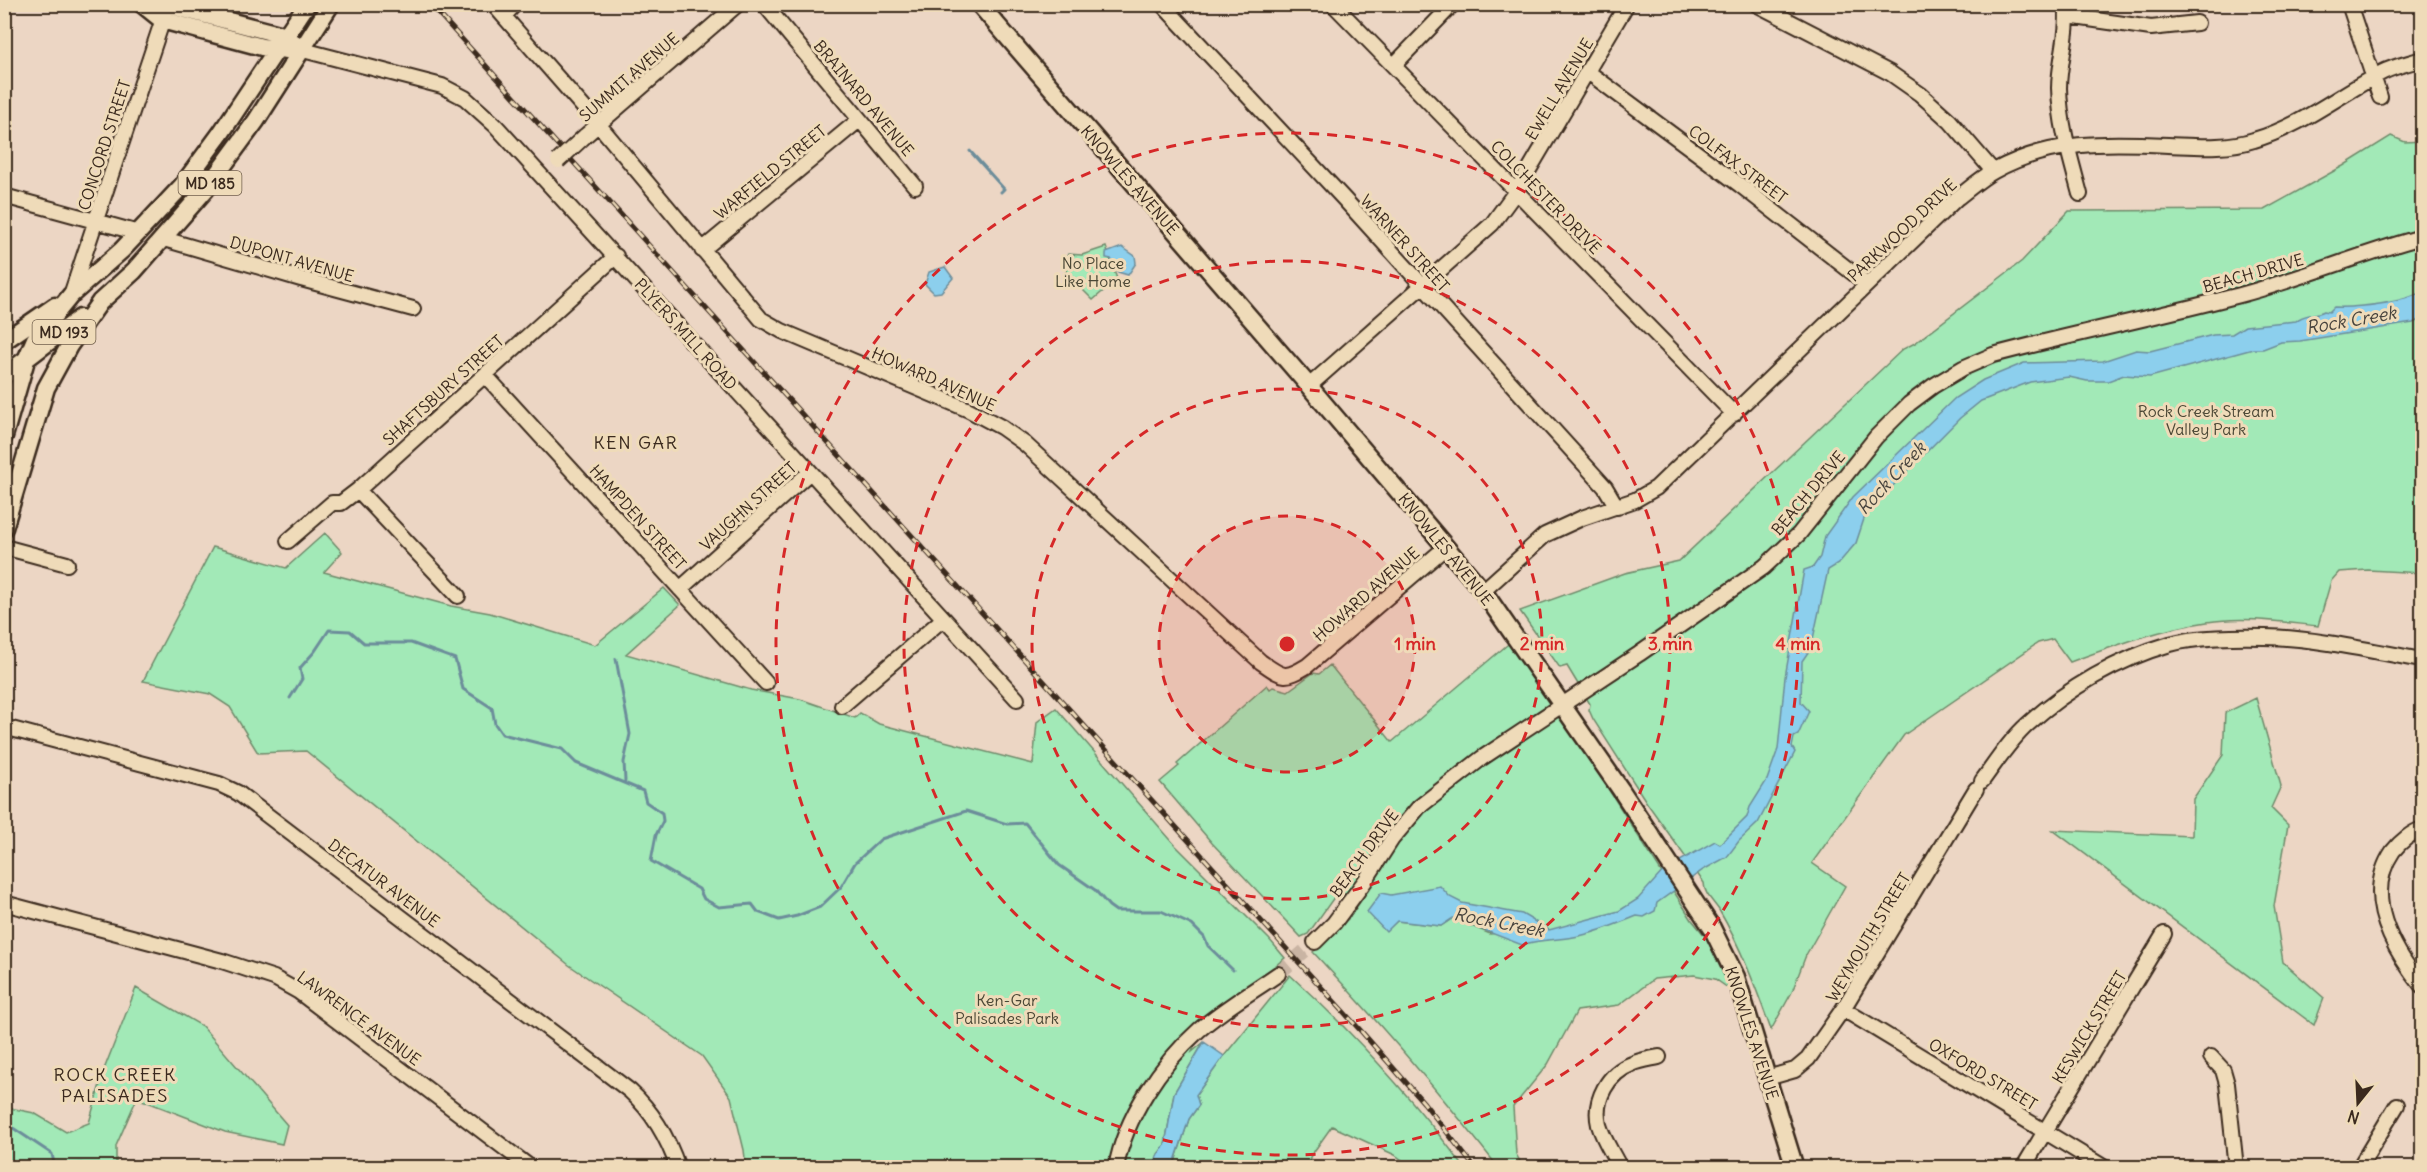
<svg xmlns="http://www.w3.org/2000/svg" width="2427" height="1172" font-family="Delius,sans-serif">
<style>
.green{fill:#a2e9b7;stroke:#6e8a6a;stroke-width:1.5;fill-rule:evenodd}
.water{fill:#8ccfed;stroke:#6c8d9a;stroke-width:1.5}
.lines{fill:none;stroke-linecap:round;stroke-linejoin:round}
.stream{stroke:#6c8d9a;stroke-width:3}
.minor-tunnel{stroke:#c9b4a3;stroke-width:14;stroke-dasharray:14 7;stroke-linecap:butt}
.minor-casing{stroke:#3b2a1e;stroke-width:18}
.major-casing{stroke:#3b2a1e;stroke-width:21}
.minor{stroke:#efdbb9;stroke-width:14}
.major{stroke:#efdbb9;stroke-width:16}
.rail-casing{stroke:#3b2a1e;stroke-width:5}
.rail{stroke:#efdbb9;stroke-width:3;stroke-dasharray:9;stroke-linecap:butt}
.minor-bridge-casing{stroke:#3b2a1e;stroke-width:18;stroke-linecap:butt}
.minor-bridge{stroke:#efdbb9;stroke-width:14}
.ring{fill:none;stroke:#d62828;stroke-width:3;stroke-dasharray:10 8}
.labels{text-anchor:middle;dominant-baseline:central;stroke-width:6;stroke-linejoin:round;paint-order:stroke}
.shield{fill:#efdbb9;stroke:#715f4c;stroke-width:1.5}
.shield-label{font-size:15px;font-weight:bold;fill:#3b2a1e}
.street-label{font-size:16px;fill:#3b2a1e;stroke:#efdbb9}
.park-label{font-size:16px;fill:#4a4735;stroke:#efdbb9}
.water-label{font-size:18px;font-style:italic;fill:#47433d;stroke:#efdbb9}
.neighbourhood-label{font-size:18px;letter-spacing:1.5px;fill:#3b2a1e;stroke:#efdbb9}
.centre{fill:#d62828;stroke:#efdbb9;stroke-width:3}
.ring-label{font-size:18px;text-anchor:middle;font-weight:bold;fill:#d62828;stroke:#efdbb9;stroke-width:6;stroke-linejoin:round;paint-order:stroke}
</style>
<rect width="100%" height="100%" fill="#ecd6c4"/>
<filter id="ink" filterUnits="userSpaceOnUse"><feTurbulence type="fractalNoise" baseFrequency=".0167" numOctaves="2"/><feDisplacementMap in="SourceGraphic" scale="12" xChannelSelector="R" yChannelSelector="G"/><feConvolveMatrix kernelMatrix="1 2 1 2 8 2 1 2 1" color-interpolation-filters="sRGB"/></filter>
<g filter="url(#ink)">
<path class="green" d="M2391 136 2405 142 2422 141V573L2368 570 2339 572 2331 581 2318 626C2282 622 2244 616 2207 622 2160 629 2114 646 2070 662L2053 639 2038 643 1904 735 1812 863 1845 886 1806 955 1792 992 1771 1030C1756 988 1742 949 1719 910 1713 901 1704 894 1704 883L1647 803 1593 719 1589 710 1590 704 1567 666 1560 668 1520 611 1625 573 1679 561 1903 349 1915 343 2022 261 2069 211 2264 210 2343 166Z
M1106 247 1117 279 1093 300 1066 273 1068 254 1082 255Z
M325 533 342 552 324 572 451 606 490 613 595 645 664 588 680 605 626 654 751 690 800 699 855 718 860 713 879 724 1033 764 1037 722 1056 708 1176 846 1269 939 1285 958C1260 978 1202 1024 1192 1052L1204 1042 1174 1093 1165 1145 1158 1154 1155 1167H746L744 1150 731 1097 702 1056 569 965 306 751 258 753 230 707 210 694 143 681 213 547 286 568Z
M1513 640 1692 920 1706 937 1731 990 1715 979 1694 975 1654 979 1619 1005 1577 1011 1548 1064 1513 1107 1516 1154 1523 1167H1498C1440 1093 1378 1021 1313 952L1350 917 1364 896 1337 893 1308 934 1301 937 1212 843 1160 782 1179 766 1177 764 1267 685 1270 689 1273 687 1288 691 1313 673 1319 674 1330 665 1392 742ZM1405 902 1507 932 1490 934 1453 918 1441 926 1397 921 1386 931 1379 924Z
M2256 698 2281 786 2271 808 2288 825 2274 906 2283 962 2324 998 2314 1025 2053 830 2192 836 2193 799 2223 755 2225 713Z
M1290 975C1355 1034 1412 1098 1464 1167H1412L1395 1155 1332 1126 1310 1157 1309 1167 1173 1168 1189 1119 1199 1105 1196 1095 1224 1056Z
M136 988 202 1026 287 1125 282 1144 225 1132 137 1098 116 1146V1167H5V1107L34 1113 66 1132 89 1123 105 1067Z"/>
<path class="water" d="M1122 247 1135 256 1136 263 1128 275 1118 272 1111 259 1106 258V253Z
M945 267 953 278 941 292 934 293 925 284 929 272Z
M2422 292C2422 304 2427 318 2413 323L2300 341 2281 342 2263 349H2253L2150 377 2124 375 2108 381H2087L2069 377 2030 382 1981 401 1960 418 1866 513 1856 543 1838 564 1828 570 1811 648 1802 661 1801 702 1809 711 1798 735 1794 737 1792 747 1795 752 1758 823 1739 841 1727 857 1703 870 1657 903 1655 911 1644 917 1637 916C1619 923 1601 931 1583 935 1563 941 1541 938 1522 945L1453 918 1441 926 1397 921 1386 932 1367 912 1381 893 1391 895 1440 886 1450 897 1462 903 1522 914 1549 930 1619 911 1638 899 1664 870 1715 841 1720 844 1747 817 1750 807 1767 780 1778 749 1785 677 1804 570 1813 567 1820 557 1825 536 1853 497 1955 398 1983 380 2024 363 2103 361 2136 350 2150 351 2213 335 2232 334 2245 326 2296 321C2304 313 2315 316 2324 311L2329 312 2334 307C2358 308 2402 303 2422 292Z
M1204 1042 1224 1056 1196 1095 1199 1105 1189 1119 1173 1167H1154L1157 1156 1165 1145 1174 1093Z"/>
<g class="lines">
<path class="stream" d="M970 151 1004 189 1001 192
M616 659 630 734 624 762 625 781
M290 698 302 679 300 668 315 651 329 630 350 631 364 643H411L455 659 463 689 492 708 495 724 502 734 562 749 576 763 643 791 646 802 662 813 663 821 656 835 651 861 699 889 704 899 719 907 752 904 758 912 779 920 797 916 820 907 841 887 855 863 881 839 966 811 1007 824 1025 823 1059 865 1095 890 1109 906 1116 911H1161L1192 925 1204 937 1208 946 1233 970
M4 1122 52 1154 55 1168
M68 1168 69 1165 81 1164 95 1168"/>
<path class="minor-tunnel" d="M1278 974 1315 942"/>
<g class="minor-casing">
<path id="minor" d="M493 4 599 125 761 319 782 331 969 410 1001 427 1025 444 1261 662C1283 677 1284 680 1307 666L1446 547
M764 4 915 186
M1162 4 1345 200 1605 487 1617 507
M1333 4 1734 414
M1756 4 1890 73 1920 94 1950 121 1993 171
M2066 4C2070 32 2059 61 2059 88 2060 125 2071 160 2080 194
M2349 4 2380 97
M504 16 515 4
M2068 16 2151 28 2197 23
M303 50 442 86 465 98 495 125 1017 699
M1394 65 1453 4
M1588 72 1740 185 1867 284
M585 136 738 4
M4 196 139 233
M164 239 301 279 413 309
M702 250 859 120
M71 295 165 13
M485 375 766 683
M1309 386 1492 224 1517 190 1627 4
M358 490 458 596
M288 541 332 503H341L358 490 616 256
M4 547 67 564
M680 589 810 472
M1483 591 1545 535 1582 518 1635 500 1656 488 1957 198C1969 189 1981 178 1994 171 2050 140 2106 142 2168 145 2196 146 2226 149 2254 140 2302 126 2340 94 2383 72 2395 66 2410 63 2422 59
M842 706 943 619
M4 727 219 784 238 793 630 1091C653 1112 668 1138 678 1168
M1982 781C1996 762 2010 740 2028 724 2068 688 2118 659 2170 644 2194 637 2239 636 2265 637 2317 638 2371 651 2422 660
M2422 829C2412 832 2400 842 2393 851 2362 896 2392 948 2422 986
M4 903 222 961 274 978 299 992 531 1168
M1315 942 1334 923 1365 881 1392 839 1419 807 1482 758 1639 654 1764 567 1799 534 1876 437 1909 404 1933 386 1963 368 1993 355C2072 334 2152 318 2232 297 2297 281 2358 254 2422 237
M1843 1009 2105 1168
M2211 1057 2223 1070 2227 1084 2236 1168
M1767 1078 1795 1070 1808 1059 1843 1009 1976 789
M1116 1168C1125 1117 1161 1064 1199 1030 1223 1009 1252 992 1278 974
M1620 1168C1613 1154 1603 1139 1599 1125 1593 1100 1608 1073 1632 1064 1640 1060 1650 1059 1659 1057
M2023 1168 2164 934
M2359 1168 2397 1105"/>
</g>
<g class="major-casing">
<path id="major" d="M142 4 162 20 262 47 287 50
M145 4 168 5 271 32 286 36 293 42
M979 4 1303 379 1483 591 1621 790 1712 928 1736 977 1795 1168
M4 341 55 306
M4 376 80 318
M4 436 26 360 35 339 71 295 122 250 182 186 221 133 307 4
M4 528 46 388 69 346 100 302 134 271 206 189 256 121 331 4"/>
</g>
<use href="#minor" class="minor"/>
<use href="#major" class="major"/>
<g class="rail-casing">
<path id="rail" d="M430 4 1361 1031 1424 1103 1475 1168"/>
</g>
<use href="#rail" class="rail"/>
<g class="minor-bridge-casing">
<path id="minor-bridge" d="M558 161 585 136"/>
</g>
<use href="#minor-bridge" class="minor-bridge"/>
</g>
</g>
<circle cx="1287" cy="644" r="128" fill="#d62828" fill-opacity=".12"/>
<g class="ring">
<circle cx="1287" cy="644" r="128"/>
<circle cx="1287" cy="644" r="255"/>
<circle cx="1287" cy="644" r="383"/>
<circle cx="1287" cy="644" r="511"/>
</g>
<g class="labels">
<g class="shield">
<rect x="178.5" y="171" width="63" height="24" rx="4.5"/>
<rect x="32.5" y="320" width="63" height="24" rx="4.5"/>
</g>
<g class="shield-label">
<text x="210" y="183">MD 185</text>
<text x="64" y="332">MD 193</text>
</g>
<g class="street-label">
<text transform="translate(629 77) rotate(-41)">SUMMIT AVENUE</text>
<text transform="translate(1559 89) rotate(-59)">EWELL AVENUE</text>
<text transform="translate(864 98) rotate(50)">BRAINARD AVENUE</text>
<text transform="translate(104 145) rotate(-72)">CONCORD STREET</text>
<text transform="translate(1738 164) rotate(37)">COLFAX STREET</text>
<text transform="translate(770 172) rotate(-39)">WARFIELD STREET</text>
<text transform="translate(1130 180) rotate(49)">KNOWLES AVENUE</text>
<text transform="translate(1546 197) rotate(46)">COLCHESTER DRIVE</text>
<text transform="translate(1902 230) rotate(-43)">PARKWOOD DRIVE</text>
<text transform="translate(1405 243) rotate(48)">WARNER STREET</text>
<text transform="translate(292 259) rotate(16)">DUPONT AVENUE</text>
<text transform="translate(2253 273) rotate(-16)">BEACH DRIVE</text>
<text transform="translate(686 334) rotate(48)">PLYERS MILL ROAD</text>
<text transform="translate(934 379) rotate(24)">HOWARD AVENUE</text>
<text transform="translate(443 390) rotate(-42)">SHAFTSBURY STREET</text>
<text transform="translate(1808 493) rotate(-50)">BEACH DRIVE</text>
<text transform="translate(748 506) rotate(-42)">VAUGHN STREET</text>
<text transform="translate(638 517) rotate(48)">HAMPDEN STREET</text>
<text transform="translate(1446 549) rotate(51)">KNOWLES AVENUE</text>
<text transform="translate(1366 594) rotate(-41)">HOWARD AVENUE</text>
<text transform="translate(1364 853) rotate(-54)">BEACH DRIVE</text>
<text transform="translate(384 883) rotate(37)">DECATUR AVENUE</text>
<text transform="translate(1868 937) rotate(-59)">WEYMOUTH STREET</text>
<text transform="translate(359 1018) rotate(36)">LAWRENCE AVENUE</text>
<text transform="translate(2089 1027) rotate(-59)">KESWICK STREET</text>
<text transform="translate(1752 1033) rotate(72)">KNOWLES AVENUE</text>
<text transform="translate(1983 1074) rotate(31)">OXFORD STREET</text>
</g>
<g class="park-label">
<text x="1093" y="263">No Place<tspan x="1093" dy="18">Like Home</tspan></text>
<text x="2206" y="411">Rock Creek Stream<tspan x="2206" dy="18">Valley Park</tspan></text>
<text x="1007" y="1000">Ken-Gar<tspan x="1007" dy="18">Palisades Park</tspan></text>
</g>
<g class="water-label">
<text transform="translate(2351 320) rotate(-10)">Rock Creek</text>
<text transform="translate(1891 478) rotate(-47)">Rock Creek</text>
<text transform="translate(1499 922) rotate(11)">Rock Creek</text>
</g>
<g class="neighbourhood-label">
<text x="636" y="442">KEN GAR</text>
<text x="115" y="1074">ROCK CREEK<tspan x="115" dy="21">PALISADES</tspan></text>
</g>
</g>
<circle cx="1287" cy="644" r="9" class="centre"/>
<g class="ring-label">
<text x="1415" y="650">1 min</text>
<text x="1542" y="650">2 min</text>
<text x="1670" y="650">3 min</text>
<text x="1798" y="650">4 min</text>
</g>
<rect width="2427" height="1172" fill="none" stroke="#efdbb9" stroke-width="24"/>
<rect x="12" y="12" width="2403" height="1148" fill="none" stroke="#3b2a1e" stroke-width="2" filter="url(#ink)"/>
<g transform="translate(2358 1103) rotate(198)" stroke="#efdbb9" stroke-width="4.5" paint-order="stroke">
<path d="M0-4.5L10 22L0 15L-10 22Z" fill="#3b2a1e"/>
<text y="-9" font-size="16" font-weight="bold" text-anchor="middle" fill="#3b2a1e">N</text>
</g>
</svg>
